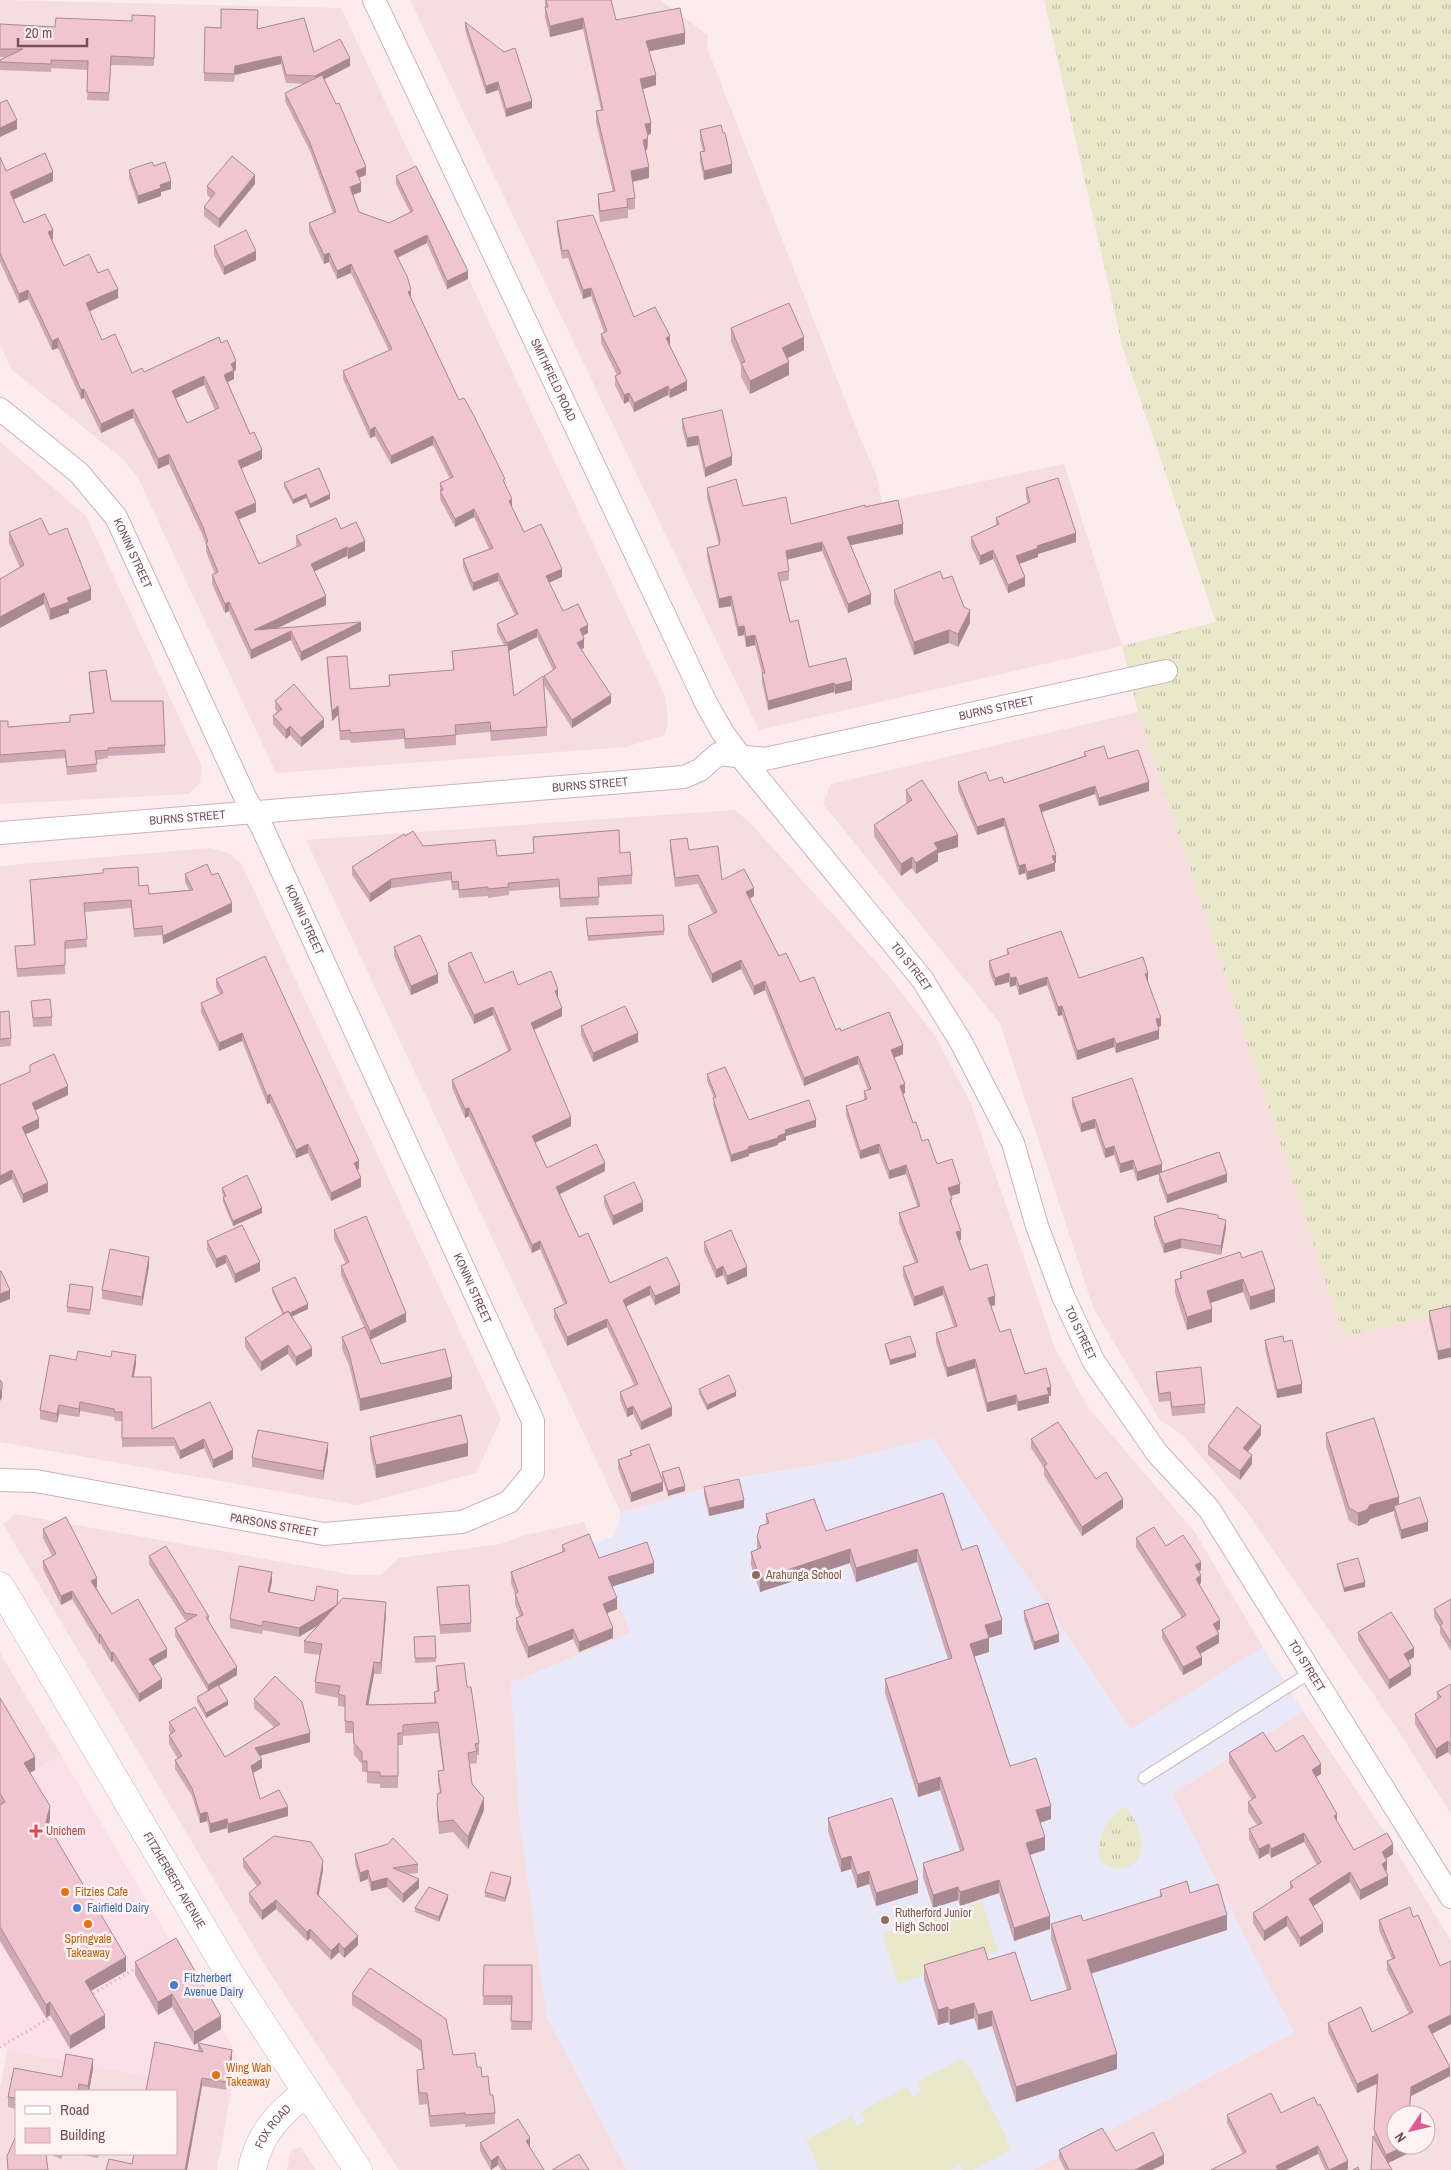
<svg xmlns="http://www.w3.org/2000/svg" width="1451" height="2170" font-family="'Archivo Narrow',sans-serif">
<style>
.residential{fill:#f5dde0;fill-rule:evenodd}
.commercial{fill:#fbe0ea}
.education{fill:#e8e8f9}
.grass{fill:url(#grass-tufts)}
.garden{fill:#eae8ca}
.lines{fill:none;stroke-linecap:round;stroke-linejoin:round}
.service-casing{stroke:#ceb1b8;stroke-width:13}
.minor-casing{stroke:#ceb1b8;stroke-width:24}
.tertiary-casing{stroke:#ceb1b8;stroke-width:29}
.secondary-casing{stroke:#cfadb4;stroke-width:29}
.path{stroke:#d6a7b4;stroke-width:3;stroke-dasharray:1 4;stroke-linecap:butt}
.service{stroke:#fff;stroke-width:11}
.minor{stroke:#fff;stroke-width:22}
.tertiary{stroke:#fff;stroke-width:28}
.secondary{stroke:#fff;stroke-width:28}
.wall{fill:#cea9b3;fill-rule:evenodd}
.shaded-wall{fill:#a88992}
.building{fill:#f0c4d0;stroke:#a88992;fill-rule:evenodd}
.education-dot{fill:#8d6e63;stroke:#fef2f3;stroke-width:2}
.health-dot{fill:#e0444e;stroke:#fef2f3;stroke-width:2}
.food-dot{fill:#e8710a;stroke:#fef2f3;stroke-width:2}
.shop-dot{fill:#3f7fe0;stroke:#fef2f3;stroke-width:2}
.labels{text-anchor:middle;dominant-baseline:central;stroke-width:5;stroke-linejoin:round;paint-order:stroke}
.street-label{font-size:12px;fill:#774f5b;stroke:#fef2f3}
.education-label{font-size:12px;fill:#785e54;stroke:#fef2f3;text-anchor:start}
.health-label{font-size:12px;fill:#be3a42;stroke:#fef2f3;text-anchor:start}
.food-label{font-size:12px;fill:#c56008;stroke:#fef2f3;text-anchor:start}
.shop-label{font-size:12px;fill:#366cbe;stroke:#fef2f3;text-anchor:start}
</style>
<defs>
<pattern id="grass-tufts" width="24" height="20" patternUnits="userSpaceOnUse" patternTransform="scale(1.25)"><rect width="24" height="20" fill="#eae8ca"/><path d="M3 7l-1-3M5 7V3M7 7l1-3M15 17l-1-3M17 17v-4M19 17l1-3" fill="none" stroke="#c2bea7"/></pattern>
</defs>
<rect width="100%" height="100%" fill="#fceced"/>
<path class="residential" d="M0 0 341 8 666 698 668 724 664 735 626 747 276 773 138 478 123 459 12 370 0 344Z
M410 0H660L708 35 707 48 860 438 876 474 882 503 1064 464 1122 646 759 730Z
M0 442 86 516 202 767 200 783 189 794 0 804Z
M1138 712 1344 1337 1451 1311V1814L1396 1727 1244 1508 1184 1436 1160 1420 1093 1307 1000 1023 823 804 831 784Z
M735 810 753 826 888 975 936 1037 971 1104 1055 1348 1088 1407 1194 1531 1263 1647 1131 1730 1047 1606 836 1462 743 1477 621 1513 306 840Z
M210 848 229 853 242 865 501 1419 476 1473 357 1505 0 1442V866Z
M15 1514 354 1575H381L399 1558 500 1544 526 1535 584 1522 631 1633 511 1683 520 1823 547 2017 627 2170H399L266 1967 3 1524Z
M0 1653 61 1755 0 1791Z
M1303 1711 1386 1834 1451 1941V2170H1033L1294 2033 1172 1794ZM1396 2115H1426V2145H1396Z
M7 2050 231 2092 217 2170H0V2088ZM16 2091H176V2154H16Z
M301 2147 316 2170H287L291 2150Z"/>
<path class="commercial" d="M61 1755 230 2042 237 2059 231 2092 7 2050 0 2043V1791Z"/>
<path class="education" d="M933 1438 1131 1729 1263 1647 1303 1711 1172 1794 1294 2033 1033 2170H627L547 2017 520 1823 511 1683 631 1633 593 1544 614 1536 621 1513 743 1477 836 1462Z"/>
<path class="grass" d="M1044 0H1451V1311L1344 1337 1138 712 1122 646 1216 622 1123 349Z
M1123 1808H1127C1135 1818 1143 1836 1141 1849 1138 1871 1115 1873 1101 1861 1094 1841 1106 1819 1123 1808Z"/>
<path class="garden" d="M982 1902 998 1951 898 1984 882 1934Z
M963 2058 968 2068 970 2067 1008 2139 1006 2140 1011 2150 973 2170H963L959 2164 951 2170H819L806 2140 852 2116 857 2126 866 2121 861 2111 907 2087 913 2097 922 2092 917 2082Z"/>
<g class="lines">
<g class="service-casing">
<path id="service" d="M1144 1778 1311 1672"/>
</g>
<g class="minor-casing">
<g id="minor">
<path id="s1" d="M374 0 706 703 723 733 740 756 922 979 961 1042 1013 1143 1037 1226 1063 1296 1094 1362 1157 1453 1209 1509 1451 1897"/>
<path id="s2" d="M0 409 79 473 116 517 245 797 262 827 533 1421V1473L509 1502 462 1522 324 1534 36 1481 0 1480"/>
<path id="s3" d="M0 833 684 777 700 770 718 754 765 759 1166 671"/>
</g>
</g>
<g class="tertiary-casing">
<g id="tertiary">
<path id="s4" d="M252 2170C258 2135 280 2112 307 2092"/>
</g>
</g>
<g class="secondary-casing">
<g id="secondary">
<path id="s5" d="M0 1586 231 1976 358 2170"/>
</g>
</g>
<path class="path" d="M89 1996 138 1967
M0 2047 53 2016"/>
<use href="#service" class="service"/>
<use href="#minor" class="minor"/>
<use href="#tertiary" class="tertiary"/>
<use href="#secondary" class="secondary"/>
</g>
<path class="wall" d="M545 0H611L616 20 685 44 649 51 656 85 643 89 651 134 648 135V146L647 150H645L649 178 632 182 635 198V209L628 210V218L600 222 598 205V194L613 192 596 122V111L601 110 583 29 550 37 545 18Z
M155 16 154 66 111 65 109 101 87 100 88 70 51 68V72L0 70V60L6 57H0V24L55 27 132 21Z
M258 18V29L350 66 324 79 366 175 358 178 361 192 353 194 359 212 389 223 410 212 396 184V176L468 279 447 289 427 243 398 258 411 299 459 400 505 483 512 508 524 532 562 577 549 582 563 611 588 633 583 636 584 648 581 649 611 703 572 728 544 685V676L553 670 537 637 509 650 514 696 547 727V736L491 741 490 732 456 735V745L405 749 404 739 351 743 350 740H340L338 715 332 721 327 667V657L350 689 389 686V675L453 671 452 651 504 645 497 632V624L515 615 498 581 473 591 470 585 463 567V559L489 549 474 517 455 527 440 499V483L450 479 433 445 391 464 375 436 370 438 343 379V371L389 351 351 273 337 279 329 262 324 264 309 232V223L333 213 310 151 285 101V93L304 84 286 83 281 64 235 75 234 82 204 81 205 27 221 28Z
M465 22 532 108 506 117 498 90 486 94 465 30Z
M700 130 732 173 704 180 700 161V152L703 151 700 139Z
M0 157 6 171 53 181 13 200 24 223 53 239 52 240 64 266 98 273 118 298 89 311 102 340 132 373 144 372 236 370 234 371V379L227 382 262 459 241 469 256 512 239 519 259 564 297 547 296 545V536L341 529 365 551 348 559 347 556 314 571 326 605 278 628 361 631 301 661 291 640 251 659 229 611 225 613 212 584V575L215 574 206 552V545L203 536 169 464 158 469 133 418 101 433 84 398 81 399 58 348 52 350 28 299 19 303 0 262ZM204 385 215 410 187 423 176 398Z
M154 166 171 189 161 192V196L138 204 129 178V170Z
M255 184 219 228 204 216V207L211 198 207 195V186Z
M557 221 634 317 670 345H669L687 390 670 398 668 395 634 412 629 401 624 404 615 385V376L617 375 601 343V334L604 332 591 296 583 299 568 258 562 259 557 230Z
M214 246 256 260 224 275 214 255Z
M731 328 804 350 787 358 789 375 750 394 741 377V365L731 342Z
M682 419 732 465 705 477 698 445 687 447 682 428Z
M284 483 330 499 310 508 306 498 293 504 284 487Z
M707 488 743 506 791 524 865 507 903 534 851 545 871 604 848 613 822 551 787 559 789 571V580L780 582 790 622 809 667 852 690 835 694 834 692 768 710 762 682V673L755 645 746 647 744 635 738 636 731 606 719 608 707 557V548L719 545 707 498Z
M1026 488 1076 542 1038 554V557L1019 564 1025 586 1008 593 993 559 980 565 971 546V537L996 526V518L1028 503 1026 497Z
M9 532 49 535 91 600 69 609V613L50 620 44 604 20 568 9 543Z
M943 579 964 607 970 623 958 647 949 643 914 655 894 603V590Z
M89 672 111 701 165 745V753L108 756V758L96 760 97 772 67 775 65 758 0 763V721L8 727 70 722V715L93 713 89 680Z
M275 701 324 727 301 747 290 735 286 739 273 724V716L277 712 275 709Z
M1084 752 1108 759 1149 791 1099 806 1095 794 1042 812 1056 863H1055V871L1027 880 1025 873 1019 875 1004 826 977 835 958 790V782L989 781 1004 783 1084 756Z
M906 790 958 847 938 853V861L916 874 912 868 901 876 874 836V825L907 804 906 802Z
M405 836 423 846 497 856 534 853 533 837 620 853 632 875V884L598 886 599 905 560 907 559 887 509 891V895L488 898V896L459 898 458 890H452L451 880 391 888 370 902 352 875V867Z
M670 840 689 850 722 880 754 896 750 899 779 956 836 1030 841 1031 903 1054 894 1058 905 1093 903 1094 913 1123 922 1141 937 1164 960 1193 951 1196 952 1207 961 1240H959L970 1270 995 1305 991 1306 1000 1332 1025 1374 1051 1396H1049V1403L1018 1411 1016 1404 987 1412 975 1368 947 1377 936 1342V1333L954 1327 943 1295 914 1306 903 1276V1267L915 1263 899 1222V1213L917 1206 906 1174 889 1179 879 1153 860 1159 846 1115V1106L864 1100V1091L868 1090 858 1064 804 1086 765 990 754 995 741 969 712 983 688 935V926L713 914 698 884 675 887 670 849Z
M185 874 212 875 232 912 163 944 162 935 134 937 131 908 84 912 87 947 65 949V974L17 977 15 946 34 945 30 880 139 886 149 894 189 890 185 882Z
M663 915 664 935 588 941 586 918Z
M394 947 438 983 411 995 394 956Z
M1007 949 1079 978 1148 982 1161 1026 1158 1027 1159 1039 1116 1053 1114 1047 1077 1060 1062 1015 1058 1016 1047 985 1019 995 1016 985 1010 987 1009 982 995 986 989 970V961L1007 955Z
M448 963 485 983 518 985 558 998 562 1016 534 1030 571 1126 535 1143 547 1168 605 1171 560 1194 579 1237 610 1283 667 1257 680 1293 655 1305 650 1295 626 1306 672 1416 641 1430 633 1414 627 1417 620 1400V1392L634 1385 607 1327 567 1346 554 1318V1309L564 1304 540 1249 532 1253 469 1116 465 1118 452 1088V1080L508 1051 493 1015 474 1024 448 971Z
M216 979 359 1169 357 1170 361 1187 331 1201 308 1153 296 1158 270 1103 267 1104 242 1041 219 1051 201 1012V1003L220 995 216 987Z
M31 1001 52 1017V1026L33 1027Z
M0 1012 11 1038V1046L0 1047Z
M581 1026 638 1042 593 1062 581 1035Z
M707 1074 749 1120 816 1127 786 1136V1140L778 1143V1145L749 1154V1156L731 1162 713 1105 714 1098 707 1081Z
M0 1085 68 1095 35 1110 39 1128 25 1135 48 1192 23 1203 12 1179 0 1185Z
M1072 1098 1162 1172 1227 1182 1167 1203 1159 1181V1174L1137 1181 1133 1169 1120 1173 1114 1155 1105 1158 1095 1128 1081 1132 1072 1106Z
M222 1188 262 1213 233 1226 223 1202V1197H224L222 1193Z
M604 1196 643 1211 613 1225 604 1204Z
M1154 1217 1218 1218 1226 1228 1221 1255 1181 1248 1164 1253 1154 1225Z
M334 1230 406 1322 370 1339 381 1364 452 1389 360 1411 349 1365 342 1349V1337L364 1327 341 1275V1266L346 1264 334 1239Z
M207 1241 260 1271 235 1283 226 1263 216 1268 207 1250Z
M704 1242 747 1276 727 1285 723 1275 716 1278 704 1251Z
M1242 1258 1275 1302 1250 1310 1243 1292 1211 1303 1212 1322 1187 1330 1175 1293V1280L1180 1278V1272Z
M149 1266 142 1306 102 1299V1290Z
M272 1288 308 1309 292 1316 312 1356 296 1366 288 1354 261 1371 245 1347V1338L283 1315 272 1292Z
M93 1291 90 1315 67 1312V1307Z
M1451 1306 1438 1360 1429 1320V1311Z
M1265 1340 1284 1342 1302 1393 1277 1398 1265 1349Z
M885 1344 916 1357 890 1365 885 1348Z
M76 1360 136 1364 134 1377 152 1429 210 1402 233 1459 213 1468 204 1448 180 1459 174 1446 122 1447V1421H115L114 1417 80 1411 79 1417 59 1414 57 1423 40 1419V1410Z
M1156 1372 1205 1404V1413L1172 1416 1170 1401 1159 1402 1156 1381Z
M699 1389 736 1396 707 1410 699 1394Z
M1326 1433 1399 1504 1428 1531 1401 1539 1394 1515V1511L1370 1519 1367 1523 1358 1526 1349 1521 1326 1446Z
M1261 1435 1248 1452 1252 1464 1240 1480 1208 1455V1446Z
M370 1437 468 1456 376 1478 370 1450Z
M1031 1439 1096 1479 1123 1508 1082 1536 1044 1475V1468L1031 1448Z
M630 1451 663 1491 631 1502 618 1469V1460L630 1455Z
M328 1452 323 1480 252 1467V1458Z
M662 1472 685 1491 668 1496 662 1477Z
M704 1487 744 1508 709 1516 704 1495Z
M766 1514 826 1531 962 1550 1002 1634 989 1638V1652L974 1656 1010 1766 1051 1819 1040 1823 1045 1850 1030 1855 1050 1929 1014 1941 999 1893 960 1906 958 1900 933 1908 923 1877V1863L960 1851 940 1790 918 1797 885 1693V1679L948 1659 917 1562 856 1582 850 1563 760 1592 751 1565V1552L757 1550V1537L766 1525Z
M43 1529 97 1587H96L112 1614 167 1657 153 1665 162 1688 139 1702 113 1661 111 1662 100 1643 99 1644 72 1599 61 1605 43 1569V1561L52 1556 43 1538Z
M1136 1538 1166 1546 1201 1570 1199 1571 1201 1583 1199 1585 1220 1629 1217 1631 1219 1643 1200 1654 1202 1665 1183 1675 1162 1638V1630L1182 1618 1136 1547Z
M562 1545 599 1558 654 1573 612 1586 617 1609 607 1613 613 1638 579 1652 573 1639 528 1658 516 1629V1618L520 1617 515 1604V1594L511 1583V1572L562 1552Z
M149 1556 209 1617V1621L237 1675 219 1686 228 1705 206 1718 197 1702V1697L208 1691 175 1636V1628L188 1620H185L149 1564Z
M1337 1564 1365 1587 1344 1592 1337 1568Z
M272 1581 269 1592 386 1614 381 1674H374L368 1705 434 1703V1692L437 1691 436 1678V1666L467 1687 479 1743V1755H477V1763L470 1764 472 1784 484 1810 468 1849 453 1832 439 1834 437 1816V1804L440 1793 438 1782V1771L443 1770 438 1733 403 1736V1745H398V1788H380V1784L367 1783V1772H362V1764L354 1755 353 1733H345V1707L338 1706V1698L315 1693V1682L320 1655 304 1653V1641L319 1624 299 1637 263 1630 262 1634 230 1628V1619Z
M437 1587 471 1623V1632L440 1634Z
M1451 1599V1651L1440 1633V1627L1434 1617V1609Z
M1024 1611 1059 1642 1034 1650 1024 1619Z
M1358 1632 1414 1657 1408 1661 1411 1675 1389 1689 1358 1640Z
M435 1636 436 1662 415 1663 414 1637Z
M1451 1684V1756L1448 1752 1436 1759 1415 1724V1714L1437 1700V1692Z
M0 1698 35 1770 30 1773 50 1820 48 1826 126 1971 91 1991 105 2028 70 2049 50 2015 46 2018 0 1941Z
M254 1699 310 1742 259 1756 262 1768 253 1773 260 1799 288 1816 228 1833 227 1828 210 1833 207 1821 200 1823 192 1796 175 1769V1760L178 1759 169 1744V1735L171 1734 169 1731V1722L225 1757 274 1727 254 1708Z
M1276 1752 1321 1774 1316 1777 1337 1822 1354 1850 1393 1854 1386 1859 1387 1870 1386 1871 1388 1885 1360 1900 1350 1882 1313 1906 1323 1932 1300 1947 1287 1926 1264 1941 1253 1923V1913L1290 1889V1882L1317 1865 1304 1842 1271 1858 1269 1853 1259 1859 1249 1839V1829L1257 1825 1248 1812V1802L1252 1800 1229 1763V1753Z
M828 1818 918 1893 876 1906 869 1884 857 1888 851 1869 841 1872 828 1831Z
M355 1854 418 1864V1873L408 1874 419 1888 403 1903 387 1887 371 1891 368 1879 360 1882 355 1862Z
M243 1859 323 1870 319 1895 358 1945 344 1958 339 1952 331 1960 310 1938 307 1941 276 1909 262 1920 249 1902V1893L257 1886 243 1867Z
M511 1882 505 1902 485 1897V1892Z
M1160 1890 1190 1893 1227 1930 1091 1973 1117 2069 1016 2102 992 2026 978 2030 974 2018 950 2025 948 2022 938 2025 924 1980V1965L988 1960 1031 2001 1067 1990 1051 1939V1924L1083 1921 1160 1897Z
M448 1899 439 1922 415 1912V1908Z
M1379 1920 1432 2034 1450 2076 1411 2096 1396 2115 1417 2145V2149L1388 2163 1374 2137 1377 2084 1357 2093 1328 2032V2023L1372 2032 1409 2014 1387 1970V1961L1392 1959 1379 1930Z
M135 1962 221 2029 194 2045 172 2007 158 2015 135 1975Z
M484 1965H532V2030H511L512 2005H483Z
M352 1994 453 2055 477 2067 482 2077 490 2095 495 2113V2124L465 2127V2124L430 2127 427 2104 419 2105 417 2082V2070H423L421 2051 352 2005Z
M198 2043 232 2058 226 2090 202 2086 187 2170 132 2164 176 2154 198 2051Z
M66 2054 93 2059V2069L89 2091H16V2109L8 2107V2097L14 2068 62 2077Z
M1281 2113 1348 2169 1346 2170H1325L1318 2154H1243L1227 2123V2115Z
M480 2143 530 2147 544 2170H501L498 2165 491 2170 480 2151Z
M1059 2150 1116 2151 1164 2164 1152 2170H1065L1059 2158Z
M50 2154H63L61 2159Z
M78 2154H99L98 2158Z"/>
<path class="shaded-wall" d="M583 18V29L550 37V26Z
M685 33V44L646 52V41Z
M281 56V64L235 75V66Z
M350 58V66L315 84V76Z
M656 75V85L640 90V79Z
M498 82V90L486 94V86Z
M532 101V108L506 117V109Z
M17 120V129L0 137V128Z
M651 123V134L645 135V124Z
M648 135 647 150 643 151V140Z
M732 164V173L704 180V171Z
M366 167V175L356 179V171Z
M649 167V178L631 182V171Z
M53 172V181L10 201V192Z
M255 175V184L219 228V219Z
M171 181V189L161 192V196L138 204V196L160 185Z
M361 183V192L350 196V187Z
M53 230V239L48 241V232Z
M427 235V243L394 259V251Z
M256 251V260L224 275V267Z
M329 253V262L324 264V255Z
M351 264V273L337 279V271Z
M468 271V279L447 289V281Z
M591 288V296L583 299V290Z
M118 289V298L86 313V303Z
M28 290V299L19 303V294Z
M411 290V299L408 292Z
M670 336V345L666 347V338Z
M804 337V350L782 361V348Z
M58 338V348L52 350V341Z
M236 361V370L234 371V379L224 384V375L231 364Z
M789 362V375L750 394V381Z
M204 376V385L172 400V391Z
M687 381V390L670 398V390Z
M668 386V395L634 412V403Z
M84 389V398L81 399V390Z
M629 393V401L624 404V395Z
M133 409V418L101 433V424Z
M375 427V436L370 438V430Z
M433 436V445L391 464V456Z
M698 436V445L687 447V438Z
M262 450V459L238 470V461Z
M169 454V464L158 469V459Z
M732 456V465L705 477V468Z
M306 494V498L293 504V500Z
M330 494V499L310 508V504Z
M512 499V508L509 510V501Z
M256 503V512L235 521V512Z
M474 509V517L455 527V519Z
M903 524V534L847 546V537Z
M1076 533V542L1038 554V557L1016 565V556L1037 546Z
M365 541V551L348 559V549Z
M822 542V551L786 560V551Z
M347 547V556L311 573V564Z
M993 550V559L980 565V556Z
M562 569V577L546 584V576Z
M498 573V581L473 591V583Z
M1025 577V586L1008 593V585Z
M91 589V600L69 609V613L50 620V609L67 598Z
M44 593V604L0 628V617Z
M871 594V604L848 613V604Z
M326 596V605L254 639V630Z
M731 596V606L719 608V599Z
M229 602V611L225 613V604Z
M970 610V623L958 647V634Z
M361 622V631L301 661V652Z
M588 625V633L580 637V629Z
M744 626V635L738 636V627Z
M537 629V637L507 652V643Z
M949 630V643L914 655V642Z
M291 631V640L251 659V650Z
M755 635V645L746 647V637Z
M584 639V648L577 651V643Z
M852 681V690L835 694V685Z
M834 683V692L768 710V701Z
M611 695V703L572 728V720Z
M338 706V715L332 721V711Z
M324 719V727L301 747V738Z
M290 726V735L286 739V730Z
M1149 782V791L1099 806V798Z
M1095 786V794L1039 813V805Z
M1004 818V826L977 835V827Z
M958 835V847L938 853V861L916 874V863L934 843Z
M1056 855V863H1055V871L1027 880V872L1052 856Z
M912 857V868L901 876V864Z
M1025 864V873L1019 875V866Z
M391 879V888L370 902V894Z
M754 888V896L746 900V892Z
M232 903V912L163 944V936Z
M741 960V969L712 983V974Z
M1009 973V982L995 986V978Z
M1148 973V982L1145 974Z
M438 974V983L411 995V986Z
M1016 977V985L1010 987V978Z
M1047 977V985L1019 995V986Z
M765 981V990L754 995V986Z
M558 989V998L555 991Z
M1062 1006V1015L1058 1016V1007Z
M493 1007V1015L474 1024V1015Z
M562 1008V1016L531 1031V1023Z
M1161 1018V1026L1156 1028V1019Z
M1159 1030V1039L1116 1053V1044Z
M242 1033V1041L219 1051V1043Z
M638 1033V1042L593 1062V1053Z
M1114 1038V1047L1077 1060V1051Z
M903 1045V1054L891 1059V1050Z
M858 1056V1064L804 1086V1078Z
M905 1084V1093L900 1095V1086Z
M68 1086V1095L32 1112V1103Z
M270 1094V1103L267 1104V1096Z
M469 1108V1116L465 1118V1109Z
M571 1117V1126L532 1144V1136Z
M39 1119V1128L22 1136V1127Z
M1095 1119V1128L1081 1132V1124Z
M816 1120V1127L786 1136V1140L778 1143V1145L749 1154V1156L731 1162V1155L748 1147 778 1136 785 1130Z
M308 1144V1153L296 1158V1150Z
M879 1144V1153L860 1159V1151Z
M1114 1146V1155L1105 1158V1149Z
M1133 1160V1169L1120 1173V1164Z
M359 1161V1169L354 1172V1163Z
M605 1163V1171L556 1196V1187Z
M1162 1164V1173L1137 1181V1172Z
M906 1165V1174L889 1179V1171Z
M12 1170V1179L0 1185V1176Z
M1227 1174V1182L1167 1203V1195Z
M361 1178V1187L331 1201V1193Z
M48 1183V1192L23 1203V1194Z
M960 1184V1193L948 1197V1188Z
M643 1202V1211L613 1225V1216Z
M262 1208V1213L233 1226V1221Z
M1226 1220V1228L1221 1255V1246Z
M961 1231V1240L956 1241V1232Z
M1181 1239V1248L1164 1253V1244Z
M540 1241V1249L532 1253V1245Z
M226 1255V1263L216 1268V1259Z
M149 1257V1266L142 1306V1297Z
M260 1262V1271L235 1283V1274Z
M723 1266V1275L716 1278V1270Z
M747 1267V1276L727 1285V1276Z
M1243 1279V1292L1207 1304V1291Z
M680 1285V1293L655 1305V1296Z
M650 1286V1295L623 1308V1300Z
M943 1286V1295L914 1306V1297Z
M1275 1289V1302L1250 1310V1297Z
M10 1290V1299L0 1303V1294Z
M995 1296V1305L988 1307V1298Z
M308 1304V1309L285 1320V1315Z
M1212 1309V1322L1187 1330V1317Z
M406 1313V1322L370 1340V1331Z
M607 1319V1327L567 1346V1337Z
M288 1345V1354L261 1371V1362Z
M312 1348V1356L296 1366V1357Z
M1451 1348V1357L1438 1360V1351Z
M916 1353V1357L890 1365V1360Z
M136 1355V1364L132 1385V1377Z
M975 1359V1368L947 1377V1368Z
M452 1377V1389L360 1411V1399Z
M1302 1384V1393L1277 1398V1390Z
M1051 1387V1396H1049V1403L1018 1411V1402L1047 1388Z
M2 1389V1398L0 1401V1392Z
M736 1392V1396L707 1410V1405Z
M1016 1395V1404L987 1412V1403Z
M80 1402V1411L79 1417V1409Z
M59 1405V1414L57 1423V1414Z
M633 1406V1414L627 1417V1409Z
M672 1407V1416L641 1430V1422Z
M1261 1426V1435L1243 1457V1448Z
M204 1439V1448L180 1459V1451Z
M328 1443V1452L323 1480V1471Z
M468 1443V1456L376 1478V1465Z
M233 1450V1459L213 1468V1460Z
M1252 1455V1464L1240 1480V1471Z
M663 1482V1491L631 1502V1493Z
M685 1486V1491L668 1496V1491Z
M1399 1497V1510L1394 1506V1511L1370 1519 1367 1523 1358 1526V1513L1370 1505Z
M1123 1499V1508L1082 1536V1527Z
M744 1500V1508L709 1516V1508Z
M1428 1522V1531L1401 1539V1530Z
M850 1549V1563L760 1592V1579Z
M917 1549V1562L856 1582V1568Z
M1201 1562V1570L1195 1574V1565Z
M654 1563V1573L608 1588V1577Z
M272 1572V1581L268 1601V1592Z
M1201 1575V1583L1196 1587V1579Z
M97 1578V1587L91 1589V1581Z
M1365 1582V1587L1344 1592V1588Z
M338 1590 337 1614 299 1637V1628Z
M72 1591V1599L61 1605V1596Z
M617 1598V1609L603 1615V1604Z
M386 1602V1614L381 1674V1663Z
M1002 1620V1634L985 1639V1625Z
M1220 1620V1629L1213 1633V1624Z
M613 1628V1638L579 1652V1642Z
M573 1629V1639L528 1658V1647Z
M100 1634V1643L99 1644V1635Z
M1059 1634V1642L1034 1650V1642Z
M1219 1634V1643L1196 1656V1647Z
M989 1638V1652L970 1658V1644Z
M1414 1648V1657L1404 1663V1654Z
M167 1649V1657L149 1668V1659Z
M113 1652V1661L111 1662V1653Z
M1202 1657V1665L1183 1675V1667Z
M374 1662V1674L366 1717V1705Z
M1411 1666V1675L1389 1689V1680Z
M237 1667V1675L208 1692V1685Z
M162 1679V1688L139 1702V1694Z
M228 1701V1705L206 1718V1713Z
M310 1733V1742L255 1757V1748Z
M1448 1741V1752L1436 1759V1749Z
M35 1757V1770L24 1776V1763Z
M262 1759V1768L251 1774V1766Z
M1321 1764V1774L1312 1779V1770Z
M940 1777V1790L918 1797V1784Z
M484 1798V1810L468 1849V1837Z
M50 1806V1820L46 1835V1822Z
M1051 1806V1819L1036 1824V1810Z
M288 1807V1816L228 1833V1824Z
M207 1812V1821L200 1823V1814Z
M1337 1814V1823L1334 1816Z
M227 1819V1828L210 1833V1824Z
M1304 1833V1842L1271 1858V1849Z
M1045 1837V1850L1026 1856V1843Z
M1269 1844V1853L1259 1859V1849Z
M1393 1844V1854L1382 1861V1852Z
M851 1856V1869L841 1872V1859Z
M323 1861V1870L317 1903V1894Z
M1387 1861V1870L1382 1873V1864Z
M368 1870V1879L360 1882V1873Z
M869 1871V1884L857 1888V1875Z
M1350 1872V1882L1309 1909V1899Z
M1388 1876V1885L1360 1900V1890Z
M511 1877V1882L505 1902V1898Z
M387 1878V1887L371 1891V1882Z
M419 1879V1888L403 1903V1894Z
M918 1880V1893L876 1906V1893Z
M999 1880V1893L960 1906V1892Z
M958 1887V1900L933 1908V1895Z
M448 1895V1899L439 1922V1917Z
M276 1900V1909L262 1920V1911Z
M1227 1915V1930L1087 1975V1960Z
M1050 1916V1929L1014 1941V1928Z
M1287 1916V1926L1264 1941V1931Z
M1323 1923V1932L1300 1947V1938Z
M310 1929V1938L307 1941V1932Z
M358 1936V1945L344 1958V1949Z
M339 1943V1952L331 1960V1951Z
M126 1957V1971L85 1994V1981Z
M172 1994V2007L158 2015V2002Z
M50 2002V2015L46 2018V2005Z
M974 2003V2018L950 2025V2010Z
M948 2007V2022L938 2025V2010Z
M992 2011V2026L978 2030V2015Z
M105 2015V2028L70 2049V2036Z
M1451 2015V2024L1428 2036V2026Z
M221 2016V2029L194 2045V2032Z
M232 2050V2058L226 2090V2082Z
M1117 2054V2069L1016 2102V2087Z
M93 2059V2069L89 2091H88V2086Z
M1450 2067V2076L1411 2096 1409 2115 1411 2087Z
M1378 2074V2083L1357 2093V2084Z
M202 2078V2086L187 2170H185Z
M530 2138V2147L526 2141Z
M1407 2145H1417V2149L1386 2164V2155Z
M1318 2146V2154L1286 2170H1276V2166Z
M1164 2155V2164L1152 2170H1135Z
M498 2156V2165L491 2170V2161Z
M1348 2161V2169L1346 2170H1330Z"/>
<path class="building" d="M546 0H611L616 20 680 8 685 33 646 41 656 75 640 79 651 123 645 124 648 135 647 139 643 140 649 167 631 171 635 198 627 199 628 207 600 211 598 194 615 191 596 111 603 110 583 18 550 26 545 7H548Z
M221 9 258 10 257 29 304 18 314 52 340 39 350 58 315 76 286 75 281 56 235 66 234 74 204 73 205 27 221 28Z
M132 15 155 16 154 58 111 56 109 93 87 92 88 61 51 60V64L0 62V60L23 49H0V24L55 27 56 18 132 21Z
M465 22 504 52 515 48 532 101 506 109 498 82 486 86Z
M322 75 336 104 339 103 366 167 356 171 361 183 350 187 359 212 389 223 413 211 396 176 416 166 468 271 447 281 427 235 394 251 407 276 411 290 408 292 459 400 464 398 473 414 505 479 503 480 512 499 509 501 524 532 541 524 562 569 546 576 563 611 578 604 588 625 580 629 584 639 577 643 611 695 572 720 544 676 556 668 537 629 507 643 497 624 518 614 498 573 473 583 470 577 463 559 493 548 474 509 455 519 440 491 443 490 440 483 453 477 433 436 391 456 375 427 370 430 343 371 392 349 351 264 337 271 329 253 324 255 309 223 336 212 310 143 285 93Z
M7 100 17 120 0 128V103Z
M721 125 723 133H725L732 164 704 171 700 152 705 151 700 130Z
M45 153 53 172 10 192 24 223 45 214 53 230 48 232 64 266 89 254 98 273 108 269 118 289 86 303 102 340 115 334 132 373 142 368 144 372 219 337 221 343 227 340 236 361 231 364 234 370 224 375 250 434 254 432 262 450 238 461 256 503 235 512 259 564 301 545 296 536 336 518 341 529 356 522 365 541 348 549 347 547 311 564 326 596 254 630 361 622 301 652 291 631 251 650 229 602 225 604 212 575 218 572 206 543 208 542 203 527 169 454 158 459 133 409 101 424 84 389 81 390 58 338 52 341 28 290 19 294 0 253V157L6 171ZM204 376 219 408 187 423 172 391Z
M232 156 255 175 219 219 204 207 215 193 207 186Z
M152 162 154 166 165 162 171 181 160 185 161 188 138 196 129 170Z
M593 215 634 317 655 307 670 336 666 338 687 381 670 390 668 386 634 403 629 393 624 395 615 376 621 373 601 334 607 331 591 288 583 290 568 250 562 251 557 221Z
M246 230 256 251 224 267 214 246Z
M789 303 804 337 782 348 789 362 750 381 741 363 745 362 731 328Z
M722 410 732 456 705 468 698 436 687 438 682 419Z
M319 468 330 494 310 504 306 494 293 500 284 483Z
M1058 478 1076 533 1037 546 1038 548 1016 556 1025 577 1008 585 993 550 980 556 971 537 999 524 996 518 1030 502 1026 488Z
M736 479 743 506 786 497 791 524 865 505V507L898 500 903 524 847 537 871 594 848 604 822 542 786 551 789 571 778 573 790 622 798 620 809 667 846 658 852 681 835 685 834 683 768 701 762 673H765L755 635 746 637 744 626 738 627 731 596 719 599 707 548 719 545 720 540 707 488Z
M41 518 49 535 67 528 91 589 67 598 69 602 50 609 44 593 0 617V579L24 565 9 532Z
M940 571 943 579 952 576 964 607 970 610 958 634 949 630 914 642 894 590Z
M508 645 514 696 543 676 547 727 491 731 490 722 455 725 456 735 405 739 404 729 351 733 350 730 340 731 338 706 332 711 327 657 347 656 350 689 390 686 389 675 454 670 452 651Z
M106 670 111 701H163L165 745 108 748V750L95 751 97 764 67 767 65 750 0 755V721H8V727L70 722V715L94 713 89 672Z
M294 684 324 719 301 738 290 726 286 730 273 716 282 709 275 701Z
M1104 746 1108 759 1138 750 1149 782 1099 798 1095 786 1039 805 1056 855 1052 856 1055 863 1027 872 1025 864 1019 866 1004 818 977 827 958 782 986 772 989 781 1002 777 1004 783 1086 756 1084 752Z
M922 780 958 835 934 843 938 849 916 863 912 857 901 864 874 825 912 800 906 790Z
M619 830 620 853 630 852 632 875 598 878 599 897 560 899 559 879 508 883 509 887 488 889V887L459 890 458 881 452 882 451 872 391 879 370 894 352 867 404 834 405 836 413 831 423 846 495 840 497 856 534 853 533 837Z
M687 838 689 850 718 846 722 880 744 869 754 888 746 892 779 956 786 953 800 982 814 977 836 1030 840 1028 841 1031 889 1012 903 1045 891 1050 905 1084 900 1086 913 1123 916 1122 922 1141 928 1139 937 1164 952 1159 960 1184 948 1188 952 1199 950 1200 961 1231 956 1232 970 1270 987 1264 995 1296 988 1298 1000 1332 1010 1329 1025 1374 1046 1368 1051 1387 1047 1388 1049 1394 1018 1402 1016 1395 987 1403 975 1359 947 1368 936 1333 957 1326 943 1286 914 1297 903 1267 918 1262 899 1213 920 1206 906 1165 889 1171 879 1144 860 1151 846 1106 867 1099 864 1091 871 1089 858 1056 804 1078 765 981 754 986 741 960 712 974 688 926 717 912 698 875 675 878 670 840Z
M207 864 212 875 218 873 232 903 163 936 162 926 134 929 131 900 84 903 87 939 65 941V965L17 969 15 946 35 945 30 880 103 873V869L138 867 139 886 148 885 149 894 193 890 185 874Z
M663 915 664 931 588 936 586 918Z
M1061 931 1079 978 1143 957 1148 973 1145 974 1161 1018 1156 1019 1159 1030 1116 1044 1114 1038 1077 1051 1062 1006 1058 1007 1047 977 1019 986 1016 977 1010 978 1009 973 995 978 989 961 1009 954 1007 949Z
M420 935 438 974 411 986 394 947Z
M471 952 485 983 513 971 518 985 551 971 558 989 555 991 562 1008 531 1023 571 1117 532 1136 547 1168 596 1144 605 1163 556 1187 579 1237 588 1233 610 1283 667 1257 680 1285 655 1296 650 1286 623 1300 672 1407 641 1422 633 1406 627 1409 620 1392 638 1384 607 1319 567 1337 554 1309 567 1303 540 1241 532 1245 469 1108 465 1109 452 1080 511 1050 493 1007 474 1015 448 963Z
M265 956 359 1161 354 1163 361 1178 331 1193 308 1144 296 1150 270 1094 267 1096 242 1033 219 1043 201 1003 223 993 216 979Z
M50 999 52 1017 33 1018 31 1001Z
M625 1006 638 1033 593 1053 581 1026Z
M9 1011 11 1038 0 1039V1012Z
M54 1054 68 1086 32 1103 39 1119 22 1127 48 1183 23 1194 12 1170 0 1176V1085L30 1072V1065Z
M725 1067 749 1120 809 1100 816 1120 785 1130 786 1133 778 1136V1138L748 1147 749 1149 731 1155 713 1098 716 1097 707 1074Z
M1132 1078 1162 1164 1137 1172 1133 1160 1120 1164 1114 1146 1105 1149 1095 1119 1081 1124 1072 1098Z
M1219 1152 1227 1174 1167 1195 1159 1173Z
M247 1175 262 1208 233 1221 223 1197 226 1196 222 1188Z
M634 1182 643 1202 613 1216 604 1196Z
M1179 1208 1218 1215V1218L1226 1220 1221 1246 1181 1239 1164 1244 1154 1217Z
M366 1216 406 1313 370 1331 341 1266 349 1262 334 1230Z
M242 1225 260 1262 235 1274 226 1255 216 1259 207 1241Z
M731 1230 747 1267 727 1276 723 1266 716 1270 704 1242Z
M110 1249 149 1257 142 1297 102 1290Z
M1262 1251 1275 1289 1250 1297 1243 1279 1207 1291 1212 1309 1187 1317 1175 1280 1182 1278 1180 1272 1240 1252 1242 1258Z
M0 1271H1L10 1290 0 1294Z
M295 1277 308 1304 290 1313 288 1311 284 1314 272 1288Z
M70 1284 93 1287 90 1310 67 1307Z
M1451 1306V1348L1438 1351 1429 1311Z
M288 1311 312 1348 296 1357 288 1345 261 1362 245 1338Z
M365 1327 381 1364 445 1349 452 1377 360 1399 349 1353 342 1337Z
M910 1336 916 1353 890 1360 885 1344Z
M1283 1336 1284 1342 1292 1340 1302 1384 1277 1390 1265 1340Z
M78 1351 111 1357 112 1351 136 1355 132 1377H151L152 1429 210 1402 233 1450 213 1460 204 1439 180 1451 174 1438H122V1412H115L114 1409 80 1402 79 1409 59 1405 57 1414 40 1410 50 1355 76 1360Z
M1201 1367 1205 1404 1172 1407 1170 1392 1159 1394 1156 1372Z
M729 1375 736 1392 707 1405 699 1389Z
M0 1380 2 1382V1389L0 1392Z
M1237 1407 1261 1426 1243 1448 1252 1455 1240 1471 1208 1446Z
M461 1415 468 1443 376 1465 370 1437Z
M1374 1418 1399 1497 1370 1505 1367 1510 1358 1513 1349 1508 1326 1433Z
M1058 1422 1096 1479 1106 1472 1123 1499 1082 1527 1044 1466 1047 1464 1031 1439Z
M258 1430 328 1443 323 1471 252 1458Z
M649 1444 663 1482 631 1493 618 1460 632 1455 630 1451Z
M679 1467 685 1486 668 1491 662 1472Z
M739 1479 744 1500 709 1508 704 1487Z
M943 1493 962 1550 977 1545 1002 1620 985 1625 989 1638 970 1644 1010 1766 1036 1758 1051 1806 1036 1810 1045 1837 1026 1843 1050 1916 1014 1928 999 1880 960 1892 958 1887 933 1895 923 1863 964 1850 940 1777 918 1784 885 1679 952 1658 917 1549 856 1568 850 1549 760 1579 751 1552 761 1548 757 1537 760 1526 769 1523 766 1514 814 1499 826 1531Z
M1420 1497 1428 1522 1401 1530 1394 1506Z
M66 1517 97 1578 91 1581 112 1614 138 1599 167 1649 149 1659 162 1679 139 1694 113 1652 111 1653 100 1634 99 1635 72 1591 61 1596 43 1561 56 1554 43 1529Z
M1154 1527 1166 1546 1183 1535 1201 1562 1195 1565 1201 1575 1196 1579 1220 1620 1213 1624 1219 1634 1196 1647 1202 1657 1183 1667 1162 1630 1186 1615 1136 1538Z
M589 1534 599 1558 647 1542 654 1563 608 1577 617 1598 603 1604 613 1628 579 1642 573 1629 528 1647 516 1618 523 1615 515 1594 518 1592 511 1572 565 1551 562 1545Z
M166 1546 209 1617H206L237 1667 208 1685 175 1628 197 1615 185 1613 149 1556Z
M1358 1558 1365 1582 1344 1588 1337 1564Z
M239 1566 272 1572 268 1592 314 1601 317 1586 338 1590 337 1605 299 1628 263 1621 262 1626 230 1619Z
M469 1585 471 1623 440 1625 437 1587Z
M343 1598 386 1602 381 1663 374 1662 366 1705 436 1703 434 1692 439 1691 436 1666 464 1663 467 1687H471L479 1743 475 1744 477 1751 468 1753 472 1784 484 1798 468 1837 453 1820 439 1822 437 1804 438 1793H441L438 1771 444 1770 438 1722 403 1725V1733H398V1776H380V1772H367V1761H362V1752L354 1743 353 1722 345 1721V1696L338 1694 340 1686 315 1682 322 1644 304 1641Z
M1451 1599V1643L1440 1625 1443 1623 1434 1609Z
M1048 1603 1059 1634 1034 1642 1024 1611Z
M1391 1612 1414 1648 1404 1654 1411 1666 1389 1680 1358 1632Z
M435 1636 436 1658H415L414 1637Z
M275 1676 302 1702 310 1733 255 1748 262 1759 251 1766 260 1799 279 1790 288 1807 228 1824 227 1819 210 1824 207 1812 200 1814 192 1788 175 1760 182 1756 169 1735 175 1731 169 1722 195 1707 225 1757 280 1724 254 1699Z
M1451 1684V1746L1448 1741 1436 1749 1415 1714 1441 1697 1437 1692Z
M218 1685 228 1701 206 1713 197 1697Z
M0 1698 35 1757 24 1763 50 1806 46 1822 126 1957 85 1981 105 2015 70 2036 50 2002 46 2005 0 1927V1805L5 1802 0 1793Z
M1263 1732 1276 1752 1303 1735 1321 1764 1312 1770 1337 1814 1334 1816 1354 1850 1387 1833 1393 1844 1382 1852 1387 1861 1382 1864 1388 1876 1360 1890 1350 1872 1309 1899 1323 1923 1300 1938 1287 1916 1264 1931 1253 1913 1293 1887 1290 1882 1321 1862 1304 1833 1271 1849 1269 1844 1259 1849 1249 1829 1262 1823 1248 1802 1256 1797 1229 1753Z
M892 1798 918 1880 876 1893 869 1871 857 1875 851 1856 841 1859 828 1818Z
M274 1836 311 1842 323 1861 317 1894 358 1936 344 1949 339 1943 331 1951 310 1929 307 1932 276 1900 262 1911 249 1893 261 1883 243 1859Z
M393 1838 418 1864 393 1868 419 1879 403 1894 387 1878 371 1882 368 1870 360 1873 355 1854 388 1844Z
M491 1872 511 1877 505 1898 485 1892Z
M1187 1881 1190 1893 1218 1884 1227 1915 1087 1960 1117 2054 1016 2087 992 2011 978 2015 974 2003 950 2010 948 2007 938 2010 924 1965 984 1947 988 1960 1015 1952 1031 2001 1071 1989 1051 1924 1081 1915 1083 1921 1162 1896 1160 1890Z
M429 1887 448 1895 439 1917 415 1908Z
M1410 1907 1413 1917 1418 1915 1440 1966 1451 1961V2015L1428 2026 1450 2067 1411 2087 1409 2115H1396V2145H1407L1386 2155 1374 2129 1378 2074 1357 2084 1328 2023 1361 2007 1372 2032 1413 2012 1387 1961 1395 1958 1379 1920Z
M176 1938 221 2016 194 2032 172 1994 158 2002 135 1962Z
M484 1965H532V2022L511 2021 512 1996H483Z
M370 1968 446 2019 453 2055 475 2053 477 2067H481L482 2077 488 2076 490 2095H493L495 2113 465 2115V2113L430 2116 427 2093H419L417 2070 424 2069 421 2040 352 1994Z
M155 2042 203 2052 198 2043 232 2050 226 2082 202 2078 185 2170H106L109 2159 132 2164 134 2154H176V2091H146Z
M66 2054 93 2059 88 2086 79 2084 78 2091H16V2098L8 2097 14 2068 62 2077Z
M1271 2093 1281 2113 1314 2097 1318 2106 1320 2104 1348 2161 1329 2170 1318 2146 1276 2166 1278 2170H1211L1246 2152 1227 2115Z
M518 2119 530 2138 526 2141 544 2170H506L498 2156 491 2161 480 2143Z
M1102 2128 1116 2151 1153 2132 1164 2155 1135 2170H1069L1059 2150Z
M16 2136V2154H46L48 2170H8L7 2156Z
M1373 2136 1392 2170H1371Z
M579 2154 589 2170H552Z
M1358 2167 1359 2170H1353Z"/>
<g class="education-dot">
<circle cx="756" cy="1575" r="5"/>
<circle cx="885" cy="1920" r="5"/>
</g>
<path class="health-dot" d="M33.5 1823.5h5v5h5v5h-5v5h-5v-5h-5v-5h5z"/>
<g class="food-dot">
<circle cx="65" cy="1892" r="5"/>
<circle cx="88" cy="1924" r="5"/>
<circle cx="216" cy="2075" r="5"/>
</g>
<g class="shop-dot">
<circle cx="77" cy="1908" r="5"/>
<circle cx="174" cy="1985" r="5"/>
</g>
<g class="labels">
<g class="street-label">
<text stroke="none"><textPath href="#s1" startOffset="420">SMITHFIELD ROAD</textPath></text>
<text stroke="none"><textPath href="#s2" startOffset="199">KONINI STREET</textPath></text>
<text stroke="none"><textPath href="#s3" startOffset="1012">BURNS STREET</textPath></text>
<text stroke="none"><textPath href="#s3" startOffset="592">BURNS STREET</textPath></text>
<text stroke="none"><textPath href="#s3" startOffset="188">BURNS STREET</textPath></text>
<text stroke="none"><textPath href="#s2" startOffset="604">KONINI STREET</textPath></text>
<text stroke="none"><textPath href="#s1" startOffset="1112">TOI STREET</textPath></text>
<text stroke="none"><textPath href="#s2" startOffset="1009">KONINI STREET</textPath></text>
<text stroke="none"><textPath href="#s1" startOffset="1518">TOI STREET</textPath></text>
<text transform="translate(274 1525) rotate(10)">PARSONS STREET</text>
<text stroke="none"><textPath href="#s1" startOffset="1922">TOI STREET</textPath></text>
<text stroke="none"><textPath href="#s5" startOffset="342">FITZHERBERT AVENUE</textPath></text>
<text stroke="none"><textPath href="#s4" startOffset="49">FOX ROAD</textPath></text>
</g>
<g class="education-label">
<text x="766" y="1575">Arahunga School</text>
<text x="895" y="1913">Rutherford Junior<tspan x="895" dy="14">High School</tspan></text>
</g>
<g class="health-label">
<text x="46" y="1831">Unichem</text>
</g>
<g class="food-label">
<text x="75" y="1892">Fitzies Cafe</text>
<text x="88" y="1939" text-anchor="middle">Springvale<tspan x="88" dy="14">Takeaway</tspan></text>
<text x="226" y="2068">Wing Wah<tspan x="226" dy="14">Takeaway</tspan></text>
</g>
<g class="shop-label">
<text x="87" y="1908">Fairfield Dairy</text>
<text x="184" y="1978">Fitzherbert<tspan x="184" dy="14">Avenue Dairy</tspan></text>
</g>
</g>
<rect x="15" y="2090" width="162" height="65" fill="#fef2f3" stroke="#c8b1b6"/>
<rect x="25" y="2106" width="25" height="8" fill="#ffffff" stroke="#c8b1b6"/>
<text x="60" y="2115" font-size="15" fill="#774f5b">Road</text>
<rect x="25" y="2128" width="25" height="15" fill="#f0c4d0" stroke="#c8b1b6"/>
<text x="60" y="2140" font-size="15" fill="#774f5b">Building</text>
<g transform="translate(1411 2130) rotate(235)"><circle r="24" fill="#fef2f3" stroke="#c8b1b6"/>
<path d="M0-4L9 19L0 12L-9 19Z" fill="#df5893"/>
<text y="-8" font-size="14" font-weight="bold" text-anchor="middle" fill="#774f5b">N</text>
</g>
<path d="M18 38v8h69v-8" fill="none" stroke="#774f5b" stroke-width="2.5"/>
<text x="25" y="38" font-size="15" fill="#774f5b" stroke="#fef2f3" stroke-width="4" paint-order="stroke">20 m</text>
</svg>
